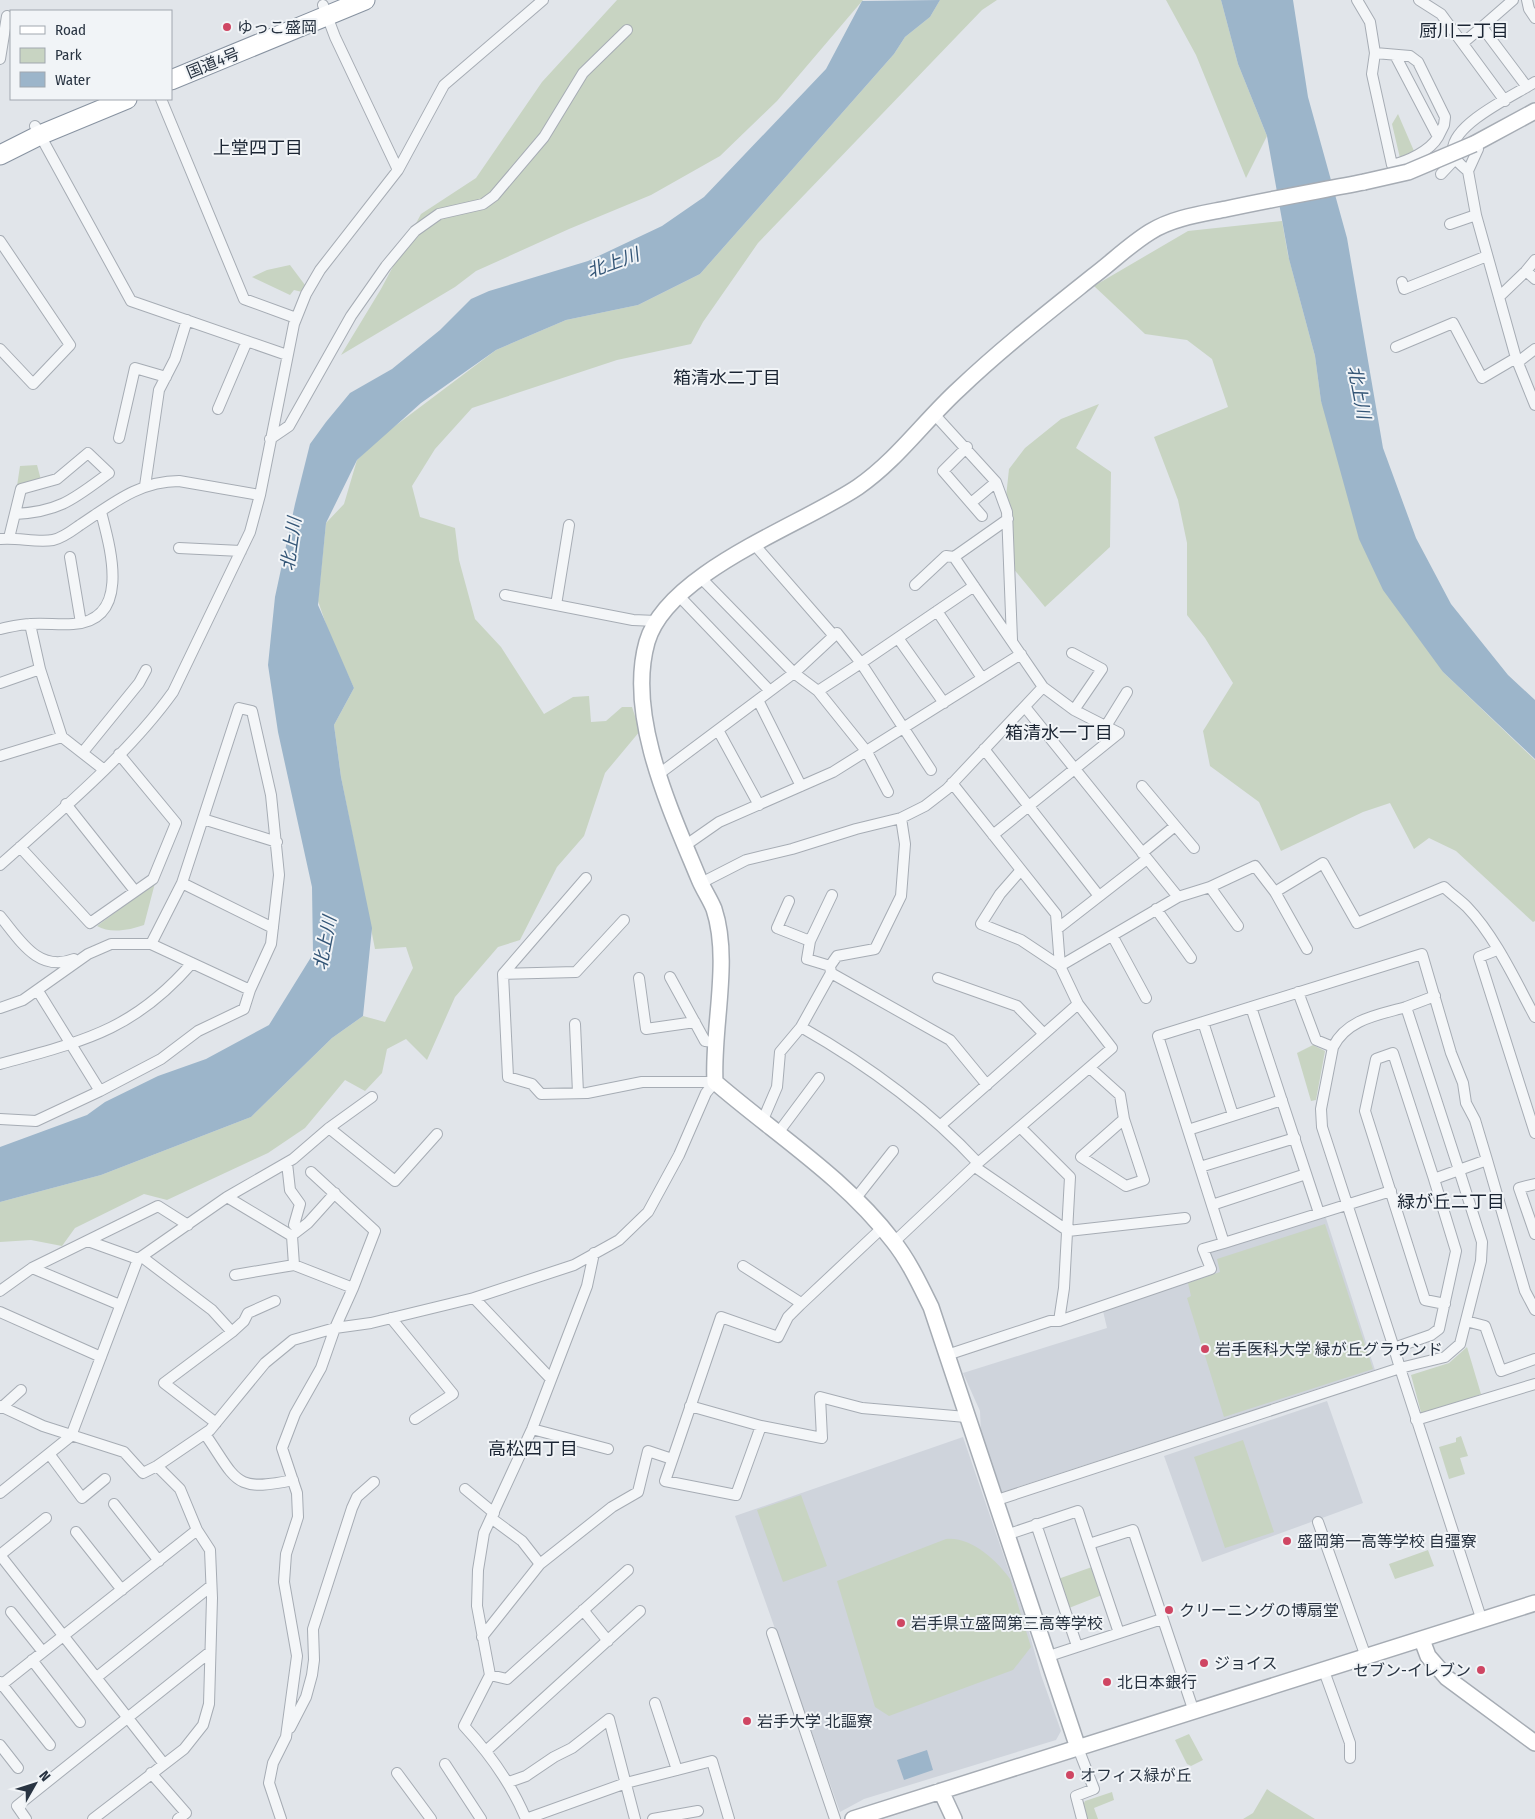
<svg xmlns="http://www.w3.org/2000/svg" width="1535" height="1819" font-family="'Fira Sans Condensed','Noto Sans JP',sans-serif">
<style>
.built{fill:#cfd4dc}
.green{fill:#c8d4c2}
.water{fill:#9cb5ca}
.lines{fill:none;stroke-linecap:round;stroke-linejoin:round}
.street-casing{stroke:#a6acb4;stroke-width:12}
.secondary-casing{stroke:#a6acb4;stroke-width:18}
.highway-casing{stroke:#8893a1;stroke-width:21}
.street{stroke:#f4f6f8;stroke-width:10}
.secondary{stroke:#fff;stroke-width:15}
.highway{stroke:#fff;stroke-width:19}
.secondary-bridge-casing{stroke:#a6acb4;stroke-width:18;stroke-linecap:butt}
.secondary-bridge{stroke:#fff;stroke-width:15}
.poi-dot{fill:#cf4663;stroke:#f1f4f7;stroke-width:2}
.labels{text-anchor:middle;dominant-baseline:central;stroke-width:4;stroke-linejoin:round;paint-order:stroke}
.poi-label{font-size:16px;fill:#293442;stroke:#f1f4f7;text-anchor:start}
.street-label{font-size:16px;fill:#293442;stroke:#f1f4f7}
.neighbourhood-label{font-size:18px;fill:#1b2533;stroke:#f1f4f7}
.water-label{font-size:18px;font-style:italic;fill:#335576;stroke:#f1f4f7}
</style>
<rect width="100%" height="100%" fill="#e1e5ea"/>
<path class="built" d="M1325 1215 1375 1370 1002 1492 981 1433 980 1411 963 1373 1107 1328 1103 1311 1217 1272 1210 1254 1212 1251Z
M1327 1401 1363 1503 1202 1562 1164 1456Z
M963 1437 1025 1618 1041 1675 1061 1731 1056 1740 864 1799 840 1812 735 1516Z"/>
<path class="green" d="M617 0H863L777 101 720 156 651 195 569 229 476 271 455 287 341 355 381 289 421 214 476 178 542 82Z
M940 0H997L982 10 758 243 703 322 691 344 617 360 472 408 435 449 412 486 420 517 455 528 459 560 475 619 501 647 544 714 573 697 589 696 591 722 606 721 622 707H632L640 731 605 773 584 836 557 867 520 940 498 947 455 997 427 1060 406 1039 387 1049 382 1073 365 1091 345 1080 305 1128 268 1153 167 1200 144 1194 75 1228 62 1246 31 1240 0 1242V1202L101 1175 251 1117 332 1038 363 1016 385 1022 413 968 406 947 375 949 341 777 334 725 354 688 330 636 318 601 326 523 344 504 357 460 383 435 496 350 566 320 638 305 700 274 894 54 905 37 930 17Z
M1166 0H1221L1238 64 1267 136 1246 178 1196 55Z
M1398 114 1414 151 1400 158 1392 124Z
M1282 221 1288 255 1315 356 1321 401 1443 672 1535 760V921L1533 922 1456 851 1429 838 1414 849 1390 803 1363 812 1281 851 1259 802 1210 766 1203 731 1233 683 1205 638 1187 615V543L1178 500 1154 437 1228 407 1212 359 1187 340 1145 334 1094 286 1188 231Z
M290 265 305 285 302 292 294 290 290 295 252 277 267 270Z
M1099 404 1076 448 1111 472 1110 547 1045 607 1012 567 1006 497 1009 469 1025 448 1061 419Z
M37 465 41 480 17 486 20 466Z
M155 883 144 925C130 930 110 934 97 926Z
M1313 1045 1325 1051 1316 1100 1311 1101 1297 1053Z
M1325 1224 1373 1369 1224 1417 1187 1298 1191 1296 1188 1283 1220 1272 1217 1259Z
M1467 1347 1481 1394 1422 1416 1411 1375 1449 1363Z
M1461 1436 1468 1456 1460 1458 1465 1474 1449 1479 1439 1447 1456 1442V1438Z
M1243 1440 1274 1532 1225 1548 1194 1457Z
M801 1495 827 1566 783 1582 757 1510Z
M946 1539C970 1536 997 1560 1010 1579L1031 1647 1013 1670 889 1716 875 1707 837 1581Z
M1428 1550 1434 1566 1395 1579 1389 1564Z
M1092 1567 1102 1595 1069 1608 1058 1579Z
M1189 1734 1203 1760 1191 1766 1187 1764 1175 1740Z
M1267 1789 1271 1792 1315 1819H1243L1253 1813Z
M1112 1792 1114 1800 1094 1808 1098 1819H1087L1083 1805 1085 1801Z"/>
<path class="water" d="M940 0 930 17 905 37 894 54 700 274 638 305 566 320 496 350 421 403 357 460 326 523 318 605 354 688 334 725 341 777 372 928 363 1016 332 1038 251 1117 101 1175 0 1202V1147L87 1115 105 1102 158 1076 206 1059 269 1025 313 954 312 887 278 732 268 665 275 597 295 504 310 444 326 422 350 393 392 369 440 330 471 299 489 291 588 261 662 226 704 197 826 69 862 1Z
M1221 0H1293L1308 97 1347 238 1383 448 1416 538 1451 604 1508 675 1535 700V759L1443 672 1383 590 1359 539 1321 401 1315 356 1289 259 1267 136 1238 64Z
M927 1750 933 1770 904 1780 897 1760Z"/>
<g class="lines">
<g class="street-casing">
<path id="street" d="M1357 0 1370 22 1375 53 1372 74 1392 165C1408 161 1430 151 1438 137
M1419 0 1441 14 1505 101
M1513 0 1482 27 1527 87
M1527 0 1529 9 1535 18
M323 5 335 37 398 170
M1463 43 1482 27
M1375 53 1410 56 1418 62 1445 117 1444 125 1438 137 1395 55
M0 59 7 16
M161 99 244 299 296 318
M35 126 131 301 287 355
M1478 149 1468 171 1476 215 1516 358 1535 405
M1468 171C1461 165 1453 159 1453 149 1454 123 1515 95 1535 82
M1441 174 1456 158
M1450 224 1476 215
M0 241 70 345 33 384 0 349
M1526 271 1535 260
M1402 282 1404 289 1487 256
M1499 297 1526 271 1535 279
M1396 347 1453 323 1482 378 1516 358
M1518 362 1535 349
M218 409 247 341
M934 414 996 482 1007 512 1012 640
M119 438 135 368 166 377
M270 439 289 426 351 316 386 266 415 231 439 214 483 204 494 196 544 137 583 73 627 30
M967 447 943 471 982 516
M145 486 159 390 175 359 187 320
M971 503 996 482
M1008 519 954 557 1043 687 1074 710
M9 538 21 489 57 479 88 453 109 473C75 498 60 512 15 514
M0 539C17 537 37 543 53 540 63 538 73 530 80 525 112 504 139 481 179 481L260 495
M753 543 834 636
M179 548 241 551
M70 557 81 623
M701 578 794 673 818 691 861 663 931 770
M915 585 946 556 954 557
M505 595 633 620 656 621
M679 596 770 691
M556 605 569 525
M937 611 982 678
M30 624 40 669 62 737
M0 629C10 627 20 624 31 624 45 623 59 625 73 624 132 620 110 547 101 512
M898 638 944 703
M0 683 40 669
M818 691 867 752 888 792
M758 700 801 786
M1025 707 1178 897
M1106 726 1127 692
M718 730 759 805
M984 749 1099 896
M83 752 139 683 146 670
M0 756 62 737 103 769
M659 774 794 673 837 633 861 663 974 586
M1142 786 1194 848
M66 804 135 891
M203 819 277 842
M993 835 1119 733 1074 710 1102 669 1072 653
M686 845 719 822 833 772 1021 654
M20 847 90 923 153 879 176 823 119 754
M1142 853 1175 826
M0 865C58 813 128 755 173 692L250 532 260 495 294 324 306 294 320 270 398 170 444 85 543 0
M1021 870 1000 894 981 924 1021 940 1060 966
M586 878 503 974 508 1077 532 1084 541 1094 587 1093 642 1082H715
M182 883 273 928
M701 883 746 860 792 849 856 829 901 818 925 806 947 789 1043 687
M1210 887 1238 926
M1275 892 1307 949
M789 901 777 928 810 941 807 959 830 966
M1156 909 1191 958
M0 916C20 940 38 973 74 959
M1057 929 1147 859
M1113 937 1146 998
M810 941 832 895
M1497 950 1479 957 1535 1133
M1060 966 1178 897 1210 887 1255 866 1275 892 1323 863 1357 923 1444 887C1451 894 1460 900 1467 907 1495 936 1516 982 1535 1017
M831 973 950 1040 987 1085
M503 974 576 972 624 920
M670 977 705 1041 714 1042
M639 978 646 1029 695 1022
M938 978 1017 1006 1044 1034
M38 991 100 1091 161 1059 198 1031 244 1009 250 990
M1298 992 1316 1040 1333 1047 1321 1109 1322 1127 1394 1348
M1435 996 1406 1007 1459 1170 1487 1160
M1251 1007 1319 1213
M0 1008 23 1000 88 954 111 944H151L250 990 271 944 279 875 271 795 252 711 239 708 182 883 151 944
M1203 1022 1233 1115
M575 1024 578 1093
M801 1027C864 1063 929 1110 978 1163
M1333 1047C1347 1019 1378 1015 1406 1007
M0 1064C83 1041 133 1031 192 963
M1090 1068 1120 1095 1124 1119 1144 1180 1126 1186 1081 1157 1124 1119
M0 1119 36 1121 100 1091
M762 1122 777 1087 780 1052 801 1027 831 973 830 966 837 956 875 949 901 896 905 844 901 818
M941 1125 1078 1004
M329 1128 395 1181 437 1134
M1188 1130 1282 1100
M778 1133 819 1078
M287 1163 290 1190 300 1204 294 1225 299 1230
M975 1167 1068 1231 1185 1218
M1200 1167 1295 1138
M1459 1170 1482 1242 1481 1261 1460 1344 1445 1357 1400 1368 1394 1348 1431 1335 1439 1329 1456 1251 1434 1179Z
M311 1172 375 1231 353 1288
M1434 1179 1393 1053 1376 1059 1365 1111 1425 1300 1445 1304
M1535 1184 1519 1188 1535 1234
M227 1197 292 1236 294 1265 353 1288 335 1328 321 1368 295 1414 282 1448 297 1493 298 1517 286 1554 284 1582 297 1656 286 1737 273 1763 269 1783 281 1819
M856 1198 893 1151
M1212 1205 1306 1174
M882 1228 800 1305 788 1317 778 1337 721 1317 665 1481 736 1495 761 1426 822 1438 820 1397 862 1408 966 1417
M295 1233 308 1223 335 1193
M88 1241 138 1259
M894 1242 978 1163 1112 1048 1078 1004 1060 966 1056 914 952 783
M1224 1243 1391 1191
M142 1257 212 1310 232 1332
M743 1266 801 1303
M32 1268 120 1305
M235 1275 294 1265
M0 1291 32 1268 158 1206 188 1225
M474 1298 551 1379
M0 1312 101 1357
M391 1318 453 1394 415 1419
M1059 1321 1211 1269 1203 1249 1224 1243 1158 1036 1422 954 1451 1053 1463 1083 1466 1103 1475 1120 1487 1160 1525 1291 1535 1310
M1466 1321 1485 1326 1501 1371 1535 1359
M947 1355 1050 1321H1059L1064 1288 1070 1177 1021 1128
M0 1406 43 1426 124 1452 143 1473 157 1466 210 1430 265 1363 293 1340 335 1328 371 1323 474 1298 574 1265 619 1240 648 1212 679 1155 706 1093 715 1082
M690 1406 761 1426
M1 1408 21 1390
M1416 1420 1535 1384
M216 1423 164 1383 232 1332 244 1321 248 1313 275 1301
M532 1429 608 1449
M205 1434C237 1480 233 1493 293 1480
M50 1455 82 1498 105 1479
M465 1489 494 1513
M0 1493 71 1436 138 1259 227 1197 293 1159 329 1128 372 1097
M994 1501 1400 1368 1482 1621
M114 1504 159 1561
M491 1518 522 1541 540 1564
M1318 1522 1366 1657
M1036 1524 1077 1646
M76 1532 122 1590
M1006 1535 1078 1511 1089 1544 1133 1530 1194 1712
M1089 1544 1119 1633
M0 1555 164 1764
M0 1555 46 1518
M583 1610 608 1641
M11 1612 43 1652
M772 1633 835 1819
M482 1637 540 1564 612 1507 638 1492 648 1451 672 1459
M1046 1657 1162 1619
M32 1660 80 1722
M1324 1671 1350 1743V1758
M490 1675 507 1679 628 1570
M97 1677 211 1586
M0 1682 50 1745
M0 1686 197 1530
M655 1703 677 1770
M290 1728 306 1697 312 1675 314 1660 313 1629 352 1508 357 1497 374 1482
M0 1745 18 1768
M1078 1748 1094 1789 1076 1796 1082 1819
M487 1750 640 1611
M445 1764 481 1819
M151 1773 186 1813 178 1819
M397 1773 431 1819
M509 1782 526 1776 554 1757 572 1748 609 1719 635 1819
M26 1819 17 1806 210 1652
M93 1819 184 1749 203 1725 209 1704 212 1598 210 1550 197 1530 180 1489 157 1466
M526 1819C511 1783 490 1754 464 1726L490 1675 477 1606 478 1570 484 1533 532 1429 587 1286 594 1253
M526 1819 626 1783 712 1761 729 1819
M653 1819 698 1811"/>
</g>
<g class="secondary-casing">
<path id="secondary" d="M1474 144 1535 111
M1422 1640 1428 1656 1447 1678 1535 1743
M1078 1748 931 1307C920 1285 909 1261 893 1241 844 1177 775 1134 715 1082 712 1028 731 960 714 909 710 899 703 889 699 879 671 811 626 716 647 642 667 572 802 525 858 487 897 460 925 420 959 389 1001 349 1047 313 1092 277 1111 263 1129 245 1150 232 1172 218 1201 214 1226 209 1272 199 1318 191 1364 182
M941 1791 954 1819
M853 1819 1535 1603"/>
</g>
<g class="highway-casing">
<path id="highway" d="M171 80 365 0
M0 155 40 135 127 99"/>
</g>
<use href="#street" class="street"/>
<use href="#secondary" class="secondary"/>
<use href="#highway" class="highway"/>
<g class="secondary-bridge-casing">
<path id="secondary-bridge" d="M1364 182 1408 172 1474 144"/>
</g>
<use href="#secondary-bridge" class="secondary-bridge"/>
</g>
<g class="poi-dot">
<circle cx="227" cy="27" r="5"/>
<circle cx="1205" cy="1349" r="5"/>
<circle cx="1287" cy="1541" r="5"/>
<circle cx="1169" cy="1610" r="5"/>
<circle cx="901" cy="1623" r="5"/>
<circle cx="1204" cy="1663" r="5"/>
<circle cx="1481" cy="1670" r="5"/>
<circle cx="1107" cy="1682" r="5"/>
<circle cx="747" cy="1721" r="5"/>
<circle cx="1070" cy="1775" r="5"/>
</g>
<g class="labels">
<g class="poi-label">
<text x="237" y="27">ゆっこ盛岡</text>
<text x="1215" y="1349">岩手医科大学 緑が丘グラウンド</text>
<text x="1297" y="1541">盛岡第一高等学校 自彊寮</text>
<text x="1179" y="1610">クリーニングの博扇堂</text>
<text x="911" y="1623">岩手県立盛岡第三高等学校</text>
<text x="1214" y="1663">ジョイス</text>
<text x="1471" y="1670" text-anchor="end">セブン-イレブン</text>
<text x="1117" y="1682">北日本銀行</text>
<text x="757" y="1721">岩手大学 北謳寮</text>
<text x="1080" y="1775">オフィス緑が丘</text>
</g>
<g class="street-label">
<text transform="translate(213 63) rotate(-22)">国道4号</text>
</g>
<g class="neighbourhood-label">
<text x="1464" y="31">厨川二丁目</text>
<text x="258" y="148">上堂四丁目</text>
<text x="727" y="378">箱清水二丁目</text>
<text x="1059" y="733">箱清水一丁目</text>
<text x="1451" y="1202">緑が丘二丁目</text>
<text x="533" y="1449">高松四丁目</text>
</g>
<g class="water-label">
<text transform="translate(613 263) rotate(-20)">北上川</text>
<text transform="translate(1359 392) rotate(79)">北上川</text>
<text transform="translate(291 544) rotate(-82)">北上川</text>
<text transform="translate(325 943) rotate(-79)">北上川</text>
</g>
</g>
<rect x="10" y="10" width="162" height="90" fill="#f1f4f7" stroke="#a1a7af"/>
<rect x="20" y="26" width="25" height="8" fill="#ffffff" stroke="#a1a7af"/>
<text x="55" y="35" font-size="15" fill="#293442">Road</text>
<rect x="20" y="48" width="25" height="15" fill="#c8d4c2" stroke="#a1a7af"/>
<text x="55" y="60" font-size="15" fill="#293442">Park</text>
<rect x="20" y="72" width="25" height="15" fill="#9cb5ca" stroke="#a1a7af"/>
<text x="55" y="85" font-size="15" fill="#293442">Water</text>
<g transform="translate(35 1784) rotate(51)" stroke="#f1f4f7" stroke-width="4" paint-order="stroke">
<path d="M0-4L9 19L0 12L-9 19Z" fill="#293442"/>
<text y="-8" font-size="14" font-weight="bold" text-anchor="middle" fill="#293442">N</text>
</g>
</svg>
